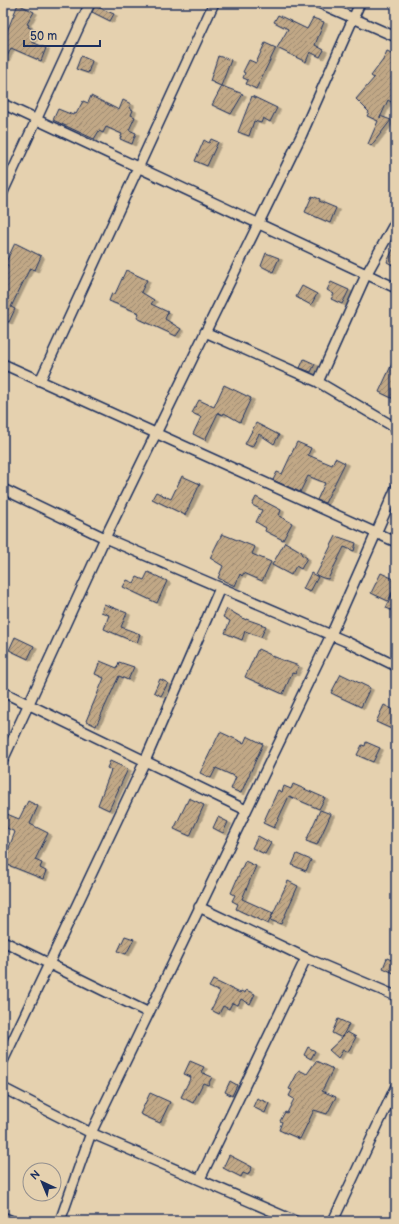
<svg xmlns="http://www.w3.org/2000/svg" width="399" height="1224" font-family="'Balsamiq Sans',sans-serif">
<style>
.building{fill:url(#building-hatch);stroke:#1b2f5e;filter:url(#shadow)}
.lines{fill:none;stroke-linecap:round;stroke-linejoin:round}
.street-casing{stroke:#1b2f5e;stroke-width:12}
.street{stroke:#e5d1af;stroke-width:9}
</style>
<defs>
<pattern id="building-hatch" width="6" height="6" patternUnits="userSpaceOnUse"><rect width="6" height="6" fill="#c1a886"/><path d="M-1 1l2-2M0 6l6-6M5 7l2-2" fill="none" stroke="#9c8971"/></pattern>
<filter id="shadow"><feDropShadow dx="3.5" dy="2" stdDeviation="0" flood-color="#0004"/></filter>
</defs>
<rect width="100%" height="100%" fill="#e5d1af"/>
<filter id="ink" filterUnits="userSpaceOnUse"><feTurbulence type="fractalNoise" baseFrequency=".025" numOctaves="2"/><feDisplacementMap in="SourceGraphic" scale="8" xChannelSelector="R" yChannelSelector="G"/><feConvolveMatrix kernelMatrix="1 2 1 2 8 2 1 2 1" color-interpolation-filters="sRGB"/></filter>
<g filter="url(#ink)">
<path class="building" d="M18 4 34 12 27 24 29 25 28 27 37 31 32 42 46 48 41 61 11 48 3 65V41Z
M95 6 114 14 110 21 92 12Z
M278 15 307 29 313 18 324 22 315 45 324 50 320 57 310 52 306 62 277 48 288 29 274 22Z
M265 43 276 48 256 89 246 84 248 80 243 78 245 73 243 72 249 60 256 63Z
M387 51 396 55V105L388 100 380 118V116L391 120 371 146 368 144 378 121 367 116 369 112 356 99 374 78 371 76 383 60Z
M81 56 92 61 88 73 76 69Z
M218 56 231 60 221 86 210 81Z
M222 86 243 94 231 114 212 105Z
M91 96 119 110 123 100 131 104 129 108 133 110 131 115 135 117 129 130 136 133 132 144 120 139 122 134 106 127 103 133 99 131 94 139 53 120 58 109 73 115 74 113 76 114 83 101 88 103Z
M252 96 277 108 270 122 263 118 261 123 254 121 249 136 238 132Z
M211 139 218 142 207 166 195 161 204 140 209 143Z
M312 196 320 199 319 201 336 208 330 223 305 212Z
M15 243 41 256 35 270 30 268 11 307 15 309 9 322 3 320 8 306 3 303V275L8 265 5 264Z
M396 243V267L387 262Z
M266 253 279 258 273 272 261 266Z
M126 270 147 280 141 292 154 300 151 304 168 312 165 319 181 329 176 336 137 318 139 313 109 301 112 293 115 294Z
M331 282 349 290 342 304 331 299 334 294 327 290Z
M302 286 317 294 311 305 296 297Z
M396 355V400L379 392Z
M304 359 315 364 311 372 300 368Z
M224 385 251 398 240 422 224 413 223 415 218 413 205 440 193 434 201 417 192 413 199 400 214 407Z
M256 423 279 435 274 444 259 434 252 447 245 444Z
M297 442 311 448 308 455 332 465 335 458 345 463 325 503 317 500 325 483 308 476 300 492 273 480 277 472 282 474Z
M182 476 200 484 185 515 152 499 156 492 171 499Z
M256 497 281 510 279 516 292 523 283 540 265 531 266 528 256 522 262 510 252 505Z
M222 534 255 547 252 554 271 562 262 581 244 573 242 576 240 574 235 586 218 578 223 566 210 558Z
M336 536 356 543 354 551 344 547 328 579 323 578 316 575Z
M285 542 302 552 301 554 307 558 301 569 296 566 291 575 272 565Z
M148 572 167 581 157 603 123 587 127 580 134 583 137 577 144 580Z
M311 573 318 577 310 592 303 589Z
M381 573 396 580V585L388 601 371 593Z
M396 586V612L386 608Z
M104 604 127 613 121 627 140 634 137 643 104 629 109 615 101 612Z
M227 609 246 620V619L266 626 261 637 245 631 242 640 225 633 230 621 223 617Z
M15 637 34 646 28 659 9 650Z
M258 649 271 655V656L299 666 295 674 292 673 283 694 245 677Z
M100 661 117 668 119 662 134 667 128 680 119 676 96 726 86 721 104 678 95 674Z
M341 674 370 688 361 707 331 693Z
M160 679 168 683 161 696 154 692Z
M384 705 396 711V731L376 722Z
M220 732 244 743 247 736 263 744 241 793 231 789 236 777 216 768 211 778 200 773Z
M366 742 380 748 373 762 357 755 362 745 365 746Z
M110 761 128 769 109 810 98 805 111 770 107 768Z
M293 784 325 798 319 809 289 796 274 828 263 823 278 790 282 792 284 786 291 789Z
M189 798 204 805 190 836 174 829Z
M28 801 38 806 30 824 48 833 35 860 42 863 40 868 46 871 43 879 3 863 15 832 3 826V823L7 814 19 819Z
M320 810 331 814 317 845 306 841Z
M218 817 228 822 223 833 213 828Z
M258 836 271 843 265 854 252 848Z
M297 854 311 860 306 871 292 865Z
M245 861 256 866 242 899 273 913 268 924 236 909 238 904 232 901 235 895 231 893Z
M288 881 298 886 281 924 270 920Z
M125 936 134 939 126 954 118 951Z
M387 958 396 962V974L383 968Z
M213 980 240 993 241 991 245 993 246 990 255 994 250 1004 241 999 238 1005 232 1003 229 1009 223 1006 219 1014 211 1010 220 992 209 987Z
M338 1019 349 1024 342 1037 347 1032 356 1037 348 1052 343 1050 338 1058 329 1050 342 1038 332 1033Z
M308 1047 315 1051 311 1059 304 1055Z
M190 1061 204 1067 201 1072 212 1077 208 1085 203 1083 193 1103 181 1097 191 1077 184 1074Z
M316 1061 333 1069 322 1091 336 1097 327 1114 314 1110 300 1139 279 1130 282 1122 280 1121 285 1112 287 1113 294 1099 289 1096 292 1090 289 1089 299 1070 307 1074Z
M230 1081 237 1085 232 1096 225 1092Z
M150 1093 170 1102 160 1123 140 1114Z
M257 1098 269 1103 265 1113 253 1107Z
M229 1155 252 1167 248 1175 243 1173 241 1177 223 1168Z"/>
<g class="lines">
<g class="street-casing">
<path id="street" d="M319 3 396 37
M3 104 396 288
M3 192 90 3
M205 332 318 382 396 428
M3 364 396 542
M40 381 214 3
M318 382 366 275 396 221
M3 489 105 538 345 641 396 666
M3 692 246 810
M3 760 105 538 302 134 360 3
M199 907 306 958 396 996
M3 941 149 1013
M3 1061 145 761 220 588
M3 1088 91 1133 295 1221
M200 1179 306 958
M3 1217 12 1221
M60 1221 91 1133 331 635 396 488
M333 1221 396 1086"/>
</g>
<use href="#street" class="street"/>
</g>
</g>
<rect width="399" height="1224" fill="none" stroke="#e5d1af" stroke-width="16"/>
<rect x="8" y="8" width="383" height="1208" fill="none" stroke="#1b2f5e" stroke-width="1.5" filter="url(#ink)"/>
<g transform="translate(42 1182) rotate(316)"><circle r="19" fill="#e5d1af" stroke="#94908f"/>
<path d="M0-3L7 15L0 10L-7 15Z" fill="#1b2f5e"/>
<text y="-6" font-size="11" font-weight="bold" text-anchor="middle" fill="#1b2f5e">N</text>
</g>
<path d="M24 40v6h76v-6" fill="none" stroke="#1b2f5e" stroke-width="2"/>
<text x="30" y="40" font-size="12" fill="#1b2f5e" stroke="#e5d1af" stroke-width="3" paint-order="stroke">50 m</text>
</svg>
